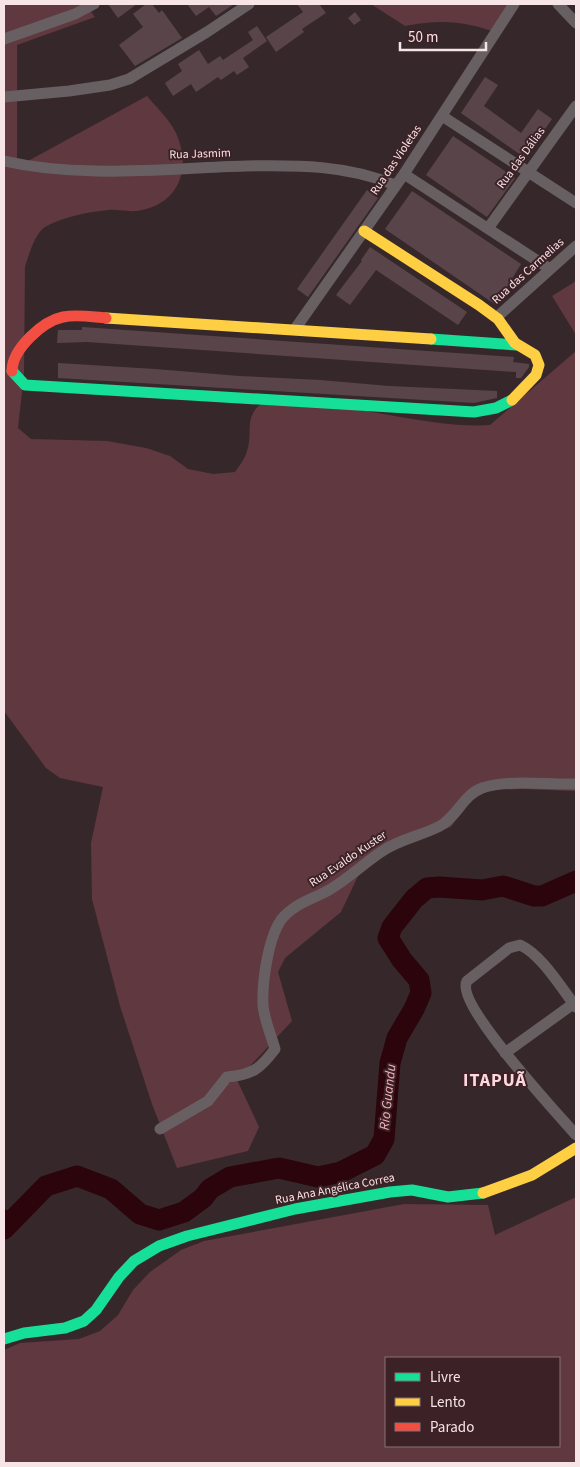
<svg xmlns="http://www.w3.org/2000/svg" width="580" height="1467" font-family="'Source Sans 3',sans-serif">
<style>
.green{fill:#60383f;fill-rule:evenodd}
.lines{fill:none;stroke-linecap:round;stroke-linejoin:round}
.stream{stroke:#2b040c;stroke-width:4}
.river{stroke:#2b040c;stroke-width:21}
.building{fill:#594549}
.street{stroke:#675f61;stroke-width:11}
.fast{stroke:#16e098;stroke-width:11}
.slow{stroke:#ffcf43;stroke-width:11}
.jam{stroke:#f24e42;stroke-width:11}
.labels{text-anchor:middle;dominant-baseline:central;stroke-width:4;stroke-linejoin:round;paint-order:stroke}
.street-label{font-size:12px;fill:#f7e4e6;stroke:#3c2226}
.water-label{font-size:14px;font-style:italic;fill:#f4b2bb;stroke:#3c2226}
.district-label{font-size:18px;font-weight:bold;letter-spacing:1px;fill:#fdd8dd;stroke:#3c2226}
</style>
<rect width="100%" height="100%" fill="#36282a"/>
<path class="green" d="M4 4H85L95 17 17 45V167L147 96C156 107 170 120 176 133 191 166 181 202 142 210 131 213 119 209 108 210 89 212 62 217 45 227 35 233 28 257 25 267L24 374 18 428 31 439 107 441 146 448 170 456 188 469 213 474 235 472C239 466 245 459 247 451 254 431 242 416 265 401 292 404 319 404 346 408 393 414 442 428 490 425L576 351V791L522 789 486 790 469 802 451 827 397 843 358 876 341 912 285 958 278 972 292 1021 237 1080 259 1127 248 1151 177 1168 152 1104 120 1006 92 899 91 843 103 787 60 778 46 768 4 711Z
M371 4H519L501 34C464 21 444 19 405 26Z
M576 281V335L552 296Z
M576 1197V1463H4V1350L20 1343 79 1339 100 1331 118 1315 133 1290 150 1272 181 1250 204 1241 404 1204 488 1205 495 1235ZM559 1358V1446H386V1358Z"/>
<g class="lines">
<path class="stream" d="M4 1211 15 1217"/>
<path class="river" d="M4 1229 46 1186 77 1176 111 1189 140 1214 159 1220 184 1212 203 1198 210 1189 230 1177 279 1168 318 1177 341 1172 375 1155 384 1139 390 1063 397 1038 414 1009 421 993 419 980 402 960 388 938 392 927 414 899 427 888 439 887 482 890 503 886 534 896H542L576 881"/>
</g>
<path class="building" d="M108 4H137L118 18Z
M146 4H152L159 13 162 10 182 38 135 66 119 45 143 27 133 14Z
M187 4H234L216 16 209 7 196 16Z
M297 4H319L326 13 302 29 304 32 276 52 266 37 303 12Z
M355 12 361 20 354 25 348 18Z
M257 26 267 41 243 58 249 67 237 75 234 71 221 80 218 77 196 92 191 84 173 96 165 83 182 71 178 64 199 50 208 64 220 56 223 60 253 40 248 32Z
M485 77 498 85 484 106 521 133 538 109 552 119 525 158 461 113Z
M453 136 515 178 487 217 426 175Z
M367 190 378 198 308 297 297 289Z
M412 191 521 264 496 305 385 229Z
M370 247 467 312 458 325 376 270 350 305 336 295 362 261 361 260Z
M82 327 514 357 513 362 529 364V367L521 378H516V372L500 371 87 342 57 343 58 330H82Z
M58 363 155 369 239 376 320 380 389 386 497 391V398L474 403 58 378Z"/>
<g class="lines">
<path class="street" d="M558 4 576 23
M4 39 75 14 94 4
M4 97 69 91 110 85 129 79 207 32 249 4
M442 116 576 203
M4 161C83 179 166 168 246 166 298 165 347 165 395 185
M404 174 550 269
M489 227 576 106
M497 317 576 246
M295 329 404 174 514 4
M576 1007C562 989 541 954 520 945L509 948 467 981C454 1003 558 1114 576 1135
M505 1053 573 1004
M160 1129 208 1101 227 1077C252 1075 260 1069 275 1049 271 1035 264 1019 263 1005 262 982 268 939 281 920 293 904 313 899 329 890 348 879 363 864 381 852 399 839 421 836 440 826 457 817 463 795 482 788 510 779 547 785 576 784"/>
<path class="fast" d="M431 339 517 345
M12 371 25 385 474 412 496 408 512 400
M4 1339 24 1333 65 1328 84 1321 96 1310 119 1277 134 1261 159 1246 187 1236 295 1209 390 1192 412 1190 448 1197 483 1193"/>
<path class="slow" d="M364 231 479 305 498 319 515 343 535 355 539 365 536 375 512 400
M106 318 431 339
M483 1193 532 1175 576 1148"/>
<path class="jam" d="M12 371C12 349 43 321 63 317 77 314 92 317 106 318"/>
</g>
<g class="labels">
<g class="street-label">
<text transform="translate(200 154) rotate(-2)">Rua Jasmim</text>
<text transform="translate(521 158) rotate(-54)">Rua das Dálias</text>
<text transform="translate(396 160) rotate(-56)">Rua das Violetas</text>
<text transform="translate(528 271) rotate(-42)">Rua das Carmelias</text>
<text transform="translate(348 859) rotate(-34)">Rua Evaldo Kuster</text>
<text transform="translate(335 1189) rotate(-11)">Rua Ana Angélica Correa</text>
</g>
<g class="water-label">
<text transform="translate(388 1097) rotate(-84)">Rio Guandu</text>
</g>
<g class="district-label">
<text x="495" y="1080">ITAPUÃ</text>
</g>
</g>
<rect width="580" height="1467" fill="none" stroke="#f7e4e6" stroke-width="10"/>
<rect x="385" y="1357" width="175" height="90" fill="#3c2226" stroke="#877073"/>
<rect x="395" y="1373" width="25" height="8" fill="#16e098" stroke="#877073"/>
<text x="430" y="1382" font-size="15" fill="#f7e4e6">Livre</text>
<rect x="395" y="1398" width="25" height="8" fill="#ffcf43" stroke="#877073"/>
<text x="430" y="1407" font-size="15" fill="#f7e4e6">Lento</text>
<rect x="395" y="1423" width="25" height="8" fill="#f24e42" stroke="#877073"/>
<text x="430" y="1432" font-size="15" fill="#f7e4e6">Parado</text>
<path d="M400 42v8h86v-8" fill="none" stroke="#f7e4e6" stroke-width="2.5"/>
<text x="408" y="42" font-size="15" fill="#f7e4e6" stroke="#3c2226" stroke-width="4" paint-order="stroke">50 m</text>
</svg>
